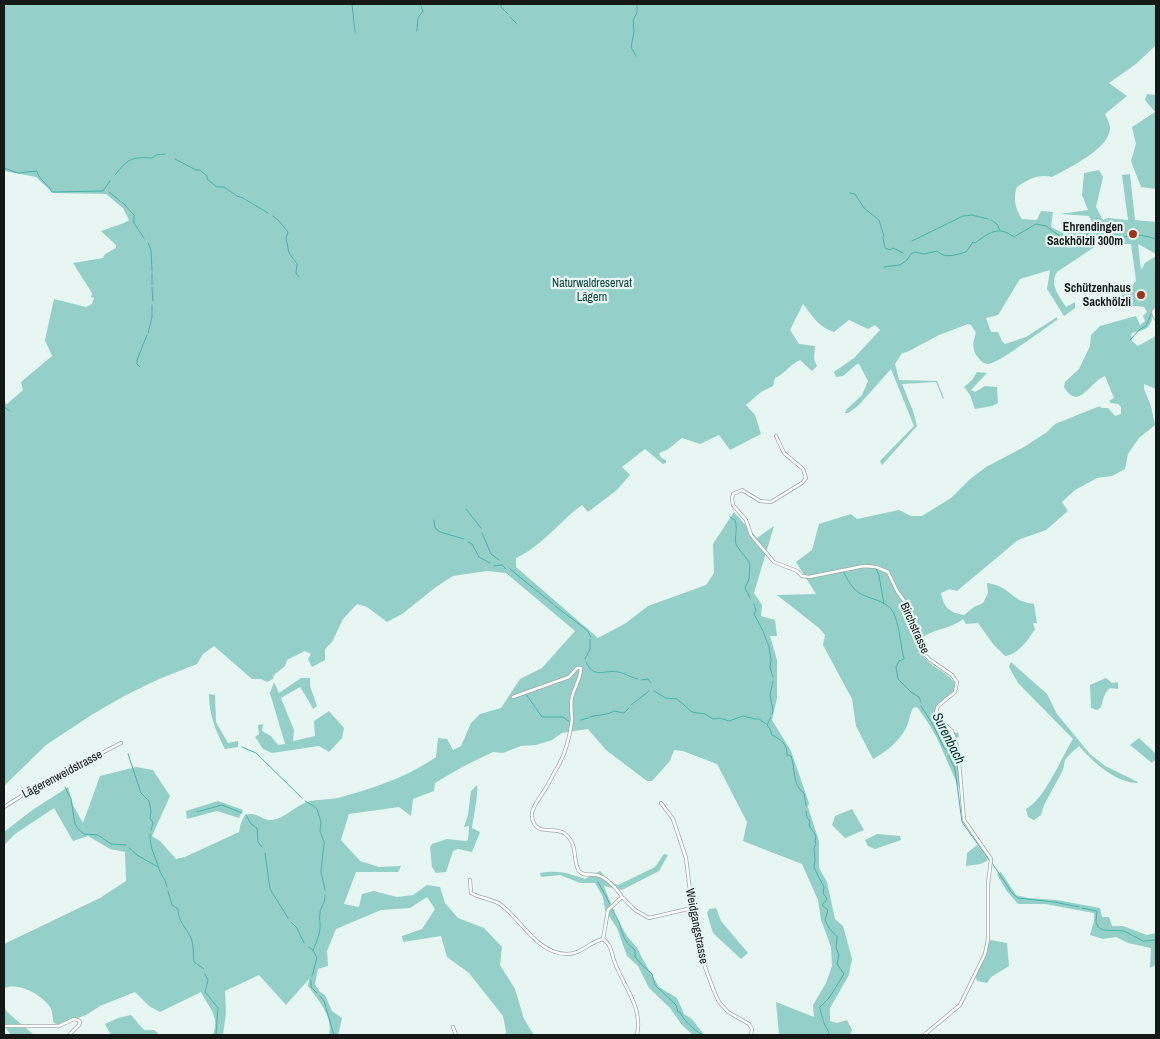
<svg xmlns="http://www.w3.org/2000/svg" width="1160" height="1039" font-family="'Archivo Narrow',sans-serif">
<style>
.green{fill:#94d0c8}
.lines{fill:none;stroke-linecap:round;stroke-linejoin:round}
.stream{stroke:#44b4a8;stroke-width:1}
.minor-casing{stroke:#9daaa8;stroke-width:4}
.minor{stroke:#fff;stroke-width:2.5}
.poi-dot{fill:#9d351a;stroke:#e7f5f3;stroke-width:2}
.labels{text-anchor:middle;dominant-baseline:central;stroke-width:4.5;stroke-linejoin:round;paint-order:stroke}
.poi-label{font-size:12px;font-weight:bold;fill:#141918;stroke:#e7f5f3;text-anchor:end}
.park-label{font-size:12px;fill:#0f423d;stroke:#e7f5f3}
.street-label{font-size:12px;fill:#141918;stroke:#e7f5f3}
.water-label{font-size:14px;font-style:italic;fill:#003631;stroke:#e7f5f3}
</style>
<rect width="100%" height="100%" fill="#e7f5f3"/>
<path class="green" d="M4 4H1156V45L1136 64 1109 83 1127 96 1105 114C1107 118 1110 124 1110 128 1110 149 1068 168 1052 177 1038 174 1029 179 1017 187 1013 197 1015 210 1022 219L1037 220 1041 211 1053 212 1051 227 1065 234 1094 226 1089 216 1060 214 1088 210 1082 195 1084 173 1099 170 1103 177 1096 207 1103 220 1108 218 1128 220 1122 175 1130 174 1135 220 1156 222V254L1138 244 1141 270 1145 263 1156 256V308C1152 314 1153 327 1143 330 1138 332 1136 331 1131 334L1132 341 1138 346 1156 336V389L1144 384V389L1151 406 1155 425 1139 438 1128 454 1125 469 1112 476 1097 478 1075 490 1062 502 1068 511 1046 530 1018 540 957 591 950 589 941 593C944 608 950 613 964 615L974 607 983 603 988 593 987 583C1007 586 1007 594 1022 601 1026 603 1031 603 1034 604L1037 623H1033L1035 629C1028 640 1019 654 1005 656L993 644 978 623 966 624 963 619C952 628 940 628 928 634 924 636 921 639 918 642 923 667 940 665 955 683 955 696 949 699 939 706 935 722 943 725 956 733L958 732 959 736 957 738 960 751 958 756 961 787 959 788 937 738 929 724 917 707 913 708C910 714 909 720 907 726 901 740 886 752 873 759L856 726 852 699 823 645 825 635 819 628 777 595 816 594 796 562 812 550 819 524 851 514 857 519 899 510 911 516H922L951 498 969 480 986 467 1024 447 1047 432 1055 424 1100 406 1101 408H1108L1115 416 1121 414V407L1118 404 1111 403 1109 401 1114 398 1105 376C1090 381 1079 412 1064 387L1065 382 1079 369 1090 346 1091 335 1100 326 1136 316 1140 325 1145 321 1143 316 1147 312 1144 307 1118 304 1116 301C1120 293 1131 289 1136 281L1131 244H1099L1057 272C1049 285 1059 296 1066 307L1075 302V308L1064 316 1047 289 1050 270 1020 279 998 315 986 318 991 332H998L1002 341 1005 344 1026 337 1057 317V320C1045 328 999 363 988 364 983 364 979 359 976 355 972 347 973 341 976 333L971 325 968 324 939 335 907 352 902 353 895 364 899 380 937 381 944 398 943 399 936 382 902 384 913 411 917 426 882 465 880 461 914 426 891 369 858 406 848 413H845L846 410 862 395 868 381 859 364H857L843 376 836 377 834 372 854 358 880 330 875 325 868 329 849 320 834 332C819 328 812 315 803 304L790 330 799 344 815 346 814 359 817 366 812 371 800 360C789 365 786 373 775 378L773 386 761 392 746 405 755 415 761 434 730 450 719 435 700 444 682 438 667 450 659 453 661 458 666 460V463L663 464 645 449 622 467 630 475 617 490 588 512 582 505C560 521 541 547 516 558V567L598 638 626 623 648 606 706 585 714 573 713 544 734 512 757 538 774 526 754 593 762 605 761 616 775 620 777 636H770L777 660V698L772 720 791 751 809 803 808 807 819 841V868L827 882 835 919 843 926 852 959 849 975 830 1008V1021L837 1023 847 1020 852 1030 850 1035H779L776 1002 814 1017 813 1005 826 983 832 966 831 947 821 920 818 900 802 864 743 841 747 822 717 764 683 751 674 750 670 761 652 781H647L606 750 588 729 562 733 552 740 536 745 521 746 503 753 493 752 462 767 435 783 434 791 413 799 411 816 399 807 349 814 341 840 360 861 379 867 401 866 398 872H356L344 904 359 907 362 894 374 891 397 897 413 895 427 885 440 887 445 903 458 918 484 928 502 947 500 965 515 989 524 1019 534 1035H505L506 1032 503 1016 469 973 447 957 441 936 403 942 402 936 422 929 435 909 427 897 410 908 381 910 336 929 327 951 328 966 318 969 315 984 320 992 325 995 332 1011 342 1018 338 1035H329C333 1016 319 1001 308 986L309 979 286 1005 259 975 225 991 226 1013 223 1035H213C220 1016 209 1008 201 992L160 1012 149 1006 135 992 100 1006 86 1015 59 1025 54 1023C52 1018 53 1011 50 1007 41 994 19 982 4 988V944L100 898 126 881 125 852 110 849 88 836 73 841 54 808 15 834 4 845V832L31 811 68 787 73 805 83 823 100 776 136 767 153 770 170 796 152 836 160 841 176 859 185 857 239 832 241 823 245 815C257 811 260 820 270 820 284 820 295 806 307 802 315 799 329 800 338 798 371 789 408 777 436 757L438 738 447 739 453 750 461 746 471 723 480 714 501 708 520 679 542 668 575 631 506 573 487 571 453 576 436 587 402 614 387 622 367 607 357 604 343 619 332 642 325 649V660L312 667 308 659 311 654 305 651 287 660 285 666 274 675 273 679 267 682 261 679H252L214 646 203 654 197 664 159 679 126 695 93 714 46 745 4 786V402L7 404 23 390 21 382 52 356 45 340 54 299 86 307 92 304 94 298 91 297 92 293 73 263 103 258 105 254 116 248V245L101 231 124 223 129 220 123 208 106 194 53 193 36 177 4 171Z
M1147 94 1156 95V189L1141 187 1131 161 1136 144 1132 127 1155 112 1145 100Z
M977 372 987 373 971 390 975 392 985 386 997 387 998 403 992 406 975 409 970 395 964 387 972 380Z
M1011 662 1047 694 1057 714 1090 754 1105 766 1138 782 1137 783C1116 783 1093 762 1079 746L1070 754 1065 760 1063 770 1044 805 1041 815 1034 820 1028 817 1026 809C1045 799 1061 758 1073 739L1018 683 1009 667Z
M301 678H310V686L317 706 313 709C309 700 305 695 300 687L281 698 294 730 293 741 315 736 314 721 329 711 344 728 342 738 329 752 319 746 272 753 263 749 255 737 259 734 258 725 263 724 262 731 271 736 278 745 285 744 270 693 274 682 279 693Z
M1106 678 1112 683 1118 682V689L1110 688C1104 693 1103 700 1101 707L1097 710 1091 708 1090 685Z
M209 694 215 695 216 722 228 743 238 741V747L225 749C216 731 209 715 209 694Z
M1139 738 1156 754V759L1152 763 1130 745Z
M477 785C479 790 473 820 472 828L480 832 472 852 458 849 453 851 446 872 436 873 432 867 430 847 432 844 447 839 466 841 468 840 469 826 464 827 468 815 471 791Z
M218 801 243 810 239 818 217 811 187 819 186 811Z
M852 809 864 830 845 838 832 825 835 816Z
M877 834 900 836 901 840 875 849 868 846 865 840Z
M977 845 987 858V861L980 864 966 866 967 853Z
M664 854 668 855 659 871 622 890 604 886 616 917 627 936 638 949 642 958 659 987 677 998 684 1014 692 1019 704 1035H693L682 1025 670 1008 649 988 638 966 627 956 617 928 605 910 603 897 595 883H580L560 875 541 877 540 873C559 870 567 873 585 879L600 871 611 882 618 885 655 867Z
M1001 872 1016 895 1028 898 1057 900 1100 908 1102 917H1109L1112 926H1123L1147 935 1156 933V965L1150 968 1151 948 1128 943 1116 937 1103 939 1090 935 1094 921V913L1045 904H1018L1006 890 997 874Z
M716 908 721 921 748 953 741 959 713 933 707 913 709 909Z
M991 940 1007 943 1009 966 991 977 987 983 977 981 975 974 989 942Z
M4 1006 7 1012 34 1035H11L4 1026Z
M131 1015 144 1030H154L160 1035H111L105 1024 118 1018Z"/>
<g class="lines">
<path class="stream" d="M352 4 355 32
M501 4V7L508 14
M510 17 517 24
M417 31 418 18 423 11 421 6
M636 56 631 47 634 32 633 20 637 13V4
M175 159 196 170H200L207 176V179L217 187H224L237 196 243 198 268 213
M4 168 18 173 37 171C38 179 49 185 52 192L103 191 110 181
M115 175C128 158 132 157 152 158L156 155 165 154
M109 192 120 201
M850 193 855 194 864 208 879 220 884 236 883 238 885 248 890 250 893 248 903 253
M122 202 134 215V223L144 238
M273 216 279 221 288 232 286 238 289 253 297 264 296 273 299 277
M991 220 997 224 1000 230
M912 241 963 216 972 215 988 219
M148 243 151 250 152 271
M884 267 900 265 907 260 911 254 915 252 924 254 937 251C946 259 954 255 966 252L973 242 975 243C989 233 998 225 1014 237L1036 224 1046 226 1061 237H1074L1086 235 1095 230 1101 231 1117 239C1132 234 1141 234 1156 239
M152 273V285
M152 287 153 301
M148 333 152 317V305
M1130 340 1140 329 1146 326 1151 314
M140 367 137 364V360L147 335
M4 407 10 411
M466 509 481 528
M730 517 735 520C738 529 734 540 736 544 738 549 747 558 750 564L749 579 745 588 750 598
M434 520 435 528 440 532 464 539
M482 533 491 554 499 560
M468 542 472 544 479 557 490 563
M494 566 502 565 506 569
M510 569 553 604
M876 569 879 575 884 604
M843 571C847 579 852 588 859 593 869 599 884 600 891 609 900 621 900 645 904 659L899 661 896 667 898 679 911 692 919 697 921 702
M754 604 756 610 754 614 763 631 769 647 771 660 770 668 773 677
M555 606 587 630 591 637
M585 659 590 649V639
M586 662C594 680 605 669 618 672 626 673 631 678 638 679
M641 680 648 679 651 683
M654 691 666 698 677 699 692 712 705 714 713 719 720 718 729 721 743 716 755 719H759L766 724
M526 694 542 717H563L570 722
M631 705 649 691
M921 706 932 723 944 748 950 753 949 757 955 769 962 822 989 860
M772 714 773 710 770 695 773 681
M590 717C599 714 606 716 614 711L624 713 629 708
M771 717 767 725 770 729 772 735C782 740 787 744 787 755L791 756C796 770 792 785 804 793L806 806
M581 720 588 718
M242 747 256 753 302 798
M128 754 141 793 149 801 151 811 150 818 153 823 151 830
M65 787 71 799 75 824 79 830 84 834 98 835 111 844 126 845
M305 801 312 805 317 809 321 822 320 831 324 842 321 872 325 890
M806 811 807 817 810 822 809 825 816 836 815 841 816 844 814 848 815 860 814 868 824 887 823 893 827 899 822 905 828 910 825 920 829 928 837 937 836 948 839 955 837 964 844 974 829 998 820 1007C820 1010 823 1020 824 1023 826 1029 829 1029 829 1035
M197 812 222 805 242 813
M246 815 251 824 257 828 258 842 262 847
M150 834C150 851 155 854 159 869 161 875 165 878 167 887
M129 848 137 855 158 867
M265 853 270 889 288 918
M992 863 1012 893 1018 898 1054 902 1079 907
M598 882 610 904
M168 891 172 905 178 909C178 922 186 927 191 938 194 946 193 954 194 962L204 969
M612 908C614 913 617 918 619 922 623 934 623 941 635 950V957L644 967 652 974 655 985 676 1005 678 1012H680C683 1020 695 1031 703 1035
M1082 908 1097 911 1096 922 1098 927 1103 930 1124 931 1143 941 1156 940
M291 922 297 928 304 943
M309 947 313 950 317 958 312 976
M313 950C317 941 321 932 320 922 320 920 319 917 320 914 320 907 325 905 325 895
M205 974 208 980 205 992 218 1008 216 1035
M311 980V987L317 993
M320 996 324 1001 334 1035"/>
<g class="minor-casing">
<path id="minor" d="M1156 308 1153 312 1156 319
M776 436 784 453 803 469 806 478 802 483 771 502 760 501 742 490 733 494 732 499 733 505 746 520 751 535 774 562 797 571 802 576 809 577 864 566 876 567 888 572 897 591 907 605 909 619 917 634 923 652 929 659 952 675 957 682 955 692 938 706 936 712 939 719 952 731 958 750 964 820 991 859 988 884V939L985 954 960 1005 924 1035
M581 668C581 678 574 688 572 697 570 705 572 713 572 720 570 735 565 755 557 768 552 776 548 786 542 794 536 804 527 813 535 825 542 834 555 827 564 833 579 844 572 860 579 871 584 877 591 873 597 875 606 877 618 890 622 897L608 910 603 939
M513 697 569 677 577 668H581
M661 803 673 819 686 858 692 908 697 924 702 959 714 991 719 1002 728 1012 749 1024 752 1029 751 1035
M4 807 31 790 121 743
M470 880 471 893C480 898 491 899 500 904 521 919 537 954 567 954 582 954 589 942 603 939
M623 898 635 910 649 918 692 908
M603 939C612 945 611 953 615 963 624 987 643 1007 637 1035
M4 1026H59L74 1019 78 1020 80 1022 79 1025 69 1035
M453 1027 456 1035"/>
</g>
<use href="#minor" class="minor"/>
</g>
<g class="poi-dot">
<circle cx="1133" cy="234" r="5"/>
<circle cx="1141" cy="295" r="5"/>
</g>
<g class="labels">
<g class="poi-label">
<text x="1123" y="227">Ehrendingen<tspan x="1123" dy="14">Sackhölzli 300m</tspan></text>
<text x="1131" y="288">Schützenhaus<tspan x="1131" dy="14">Sackhölzli</tspan></text>
</g>
<g class="park-label">
<text x="592" y="283">Naturwaldreservat<tspan x="592" dy="14">Lägern</tspan></text>
</g>
<g class="street-label">
<text transform="translate(915 628) rotate(66)">Birchstrasse</text>
<text transform="translate(62 774) rotate(-28)">Lägerenweidstrasse</text>
<text transform="translate(697 926) rotate(79)">Weidgangstrasse</text>
</g>
<g class="water-label">
<text transform="translate(949 738) rotate(63)">Surenbach</text>
</g>
</g>
<rect width="1160" height="1039" fill="none" stroke="#141918" stroke-width="10"/>
</svg>
